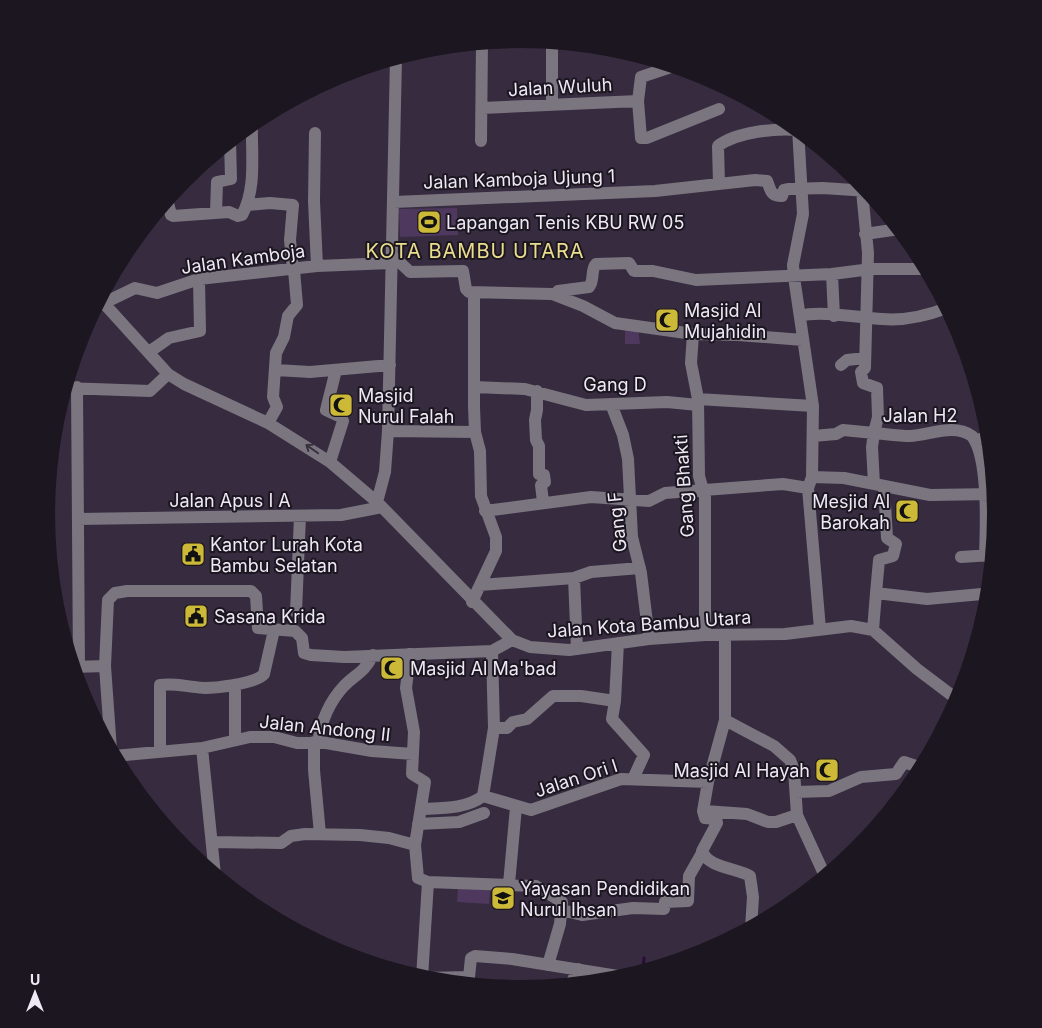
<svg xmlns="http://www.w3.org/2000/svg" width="1042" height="1028" font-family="Inter,sans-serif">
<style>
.park{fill:#4e385e}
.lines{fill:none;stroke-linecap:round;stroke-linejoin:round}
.stream{stroke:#290c3a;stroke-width:3}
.minor{stroke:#7a757f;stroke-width:12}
.oneway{stroke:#38323c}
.labels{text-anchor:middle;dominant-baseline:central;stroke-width:4;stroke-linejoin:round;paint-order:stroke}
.street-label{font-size:18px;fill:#efe8f5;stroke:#1b161f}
.poi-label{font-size:18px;fill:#efe8f5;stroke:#1b161f;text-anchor:start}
.quarter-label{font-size:20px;letter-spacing:1px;fill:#eadd8e;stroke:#1b161f}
</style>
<rect width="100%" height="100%" fill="#372b3f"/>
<path class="park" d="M457 208 458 235 400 237 399 209Z
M625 327 638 329 640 344H625Z
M458 888 490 890 489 904 457 902Z"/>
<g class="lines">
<path class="stream" d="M643 971 644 958"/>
<path class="minor" d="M674 66 641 77 638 101 641 138H647L719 109
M552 103V42
M482 108 638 101
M798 129 803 214 793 265 794 277 813 406 812 477 808 488 820 629
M315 133 314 201 317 266
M481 141 482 43
M719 184 718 146C736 132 775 128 798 130
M862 191 868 253 865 368 861 372 863 383 877 388 878 417 874 433C886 434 898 436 910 436 930 435 954 423 972 436 989 458 986 528 985 556
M167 199 171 215 173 216 229 212 238 216 242 215C257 188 251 152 252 123
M394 202 655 191 755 180 767 181C771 190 770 196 782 196L784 190 789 189 823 188 868 191
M247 205 270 203 293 205 290 240 293 270
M216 213 217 182 231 179 230 141
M865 234 899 229
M392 255 410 272 463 271 466 289 469 292 552 294 583 306 615 323 693 334 738 335 803 340
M832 274 871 269H926
M558 291 589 287C595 280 590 271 596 264L629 263 634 271H653L696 280 832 274 834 316
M100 299 168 374 184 384 268 423 330 462 377 502 512 640 530 647 569 650 649 639 705 635 785 634 851 626 873 630 917 669 958 700
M104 303 135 288 157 293 199 279 317 266 391 263
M800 316C820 310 860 318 882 319 904 321 926 316 947 308
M693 334 691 363 698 399 699 476 705 497V635
M149 352 169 338 200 331 199 279
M841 365 847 360 865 358
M276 370 310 372 390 365
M77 387 79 667
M474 387 525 389 586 405 667 402 698 405
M65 388 150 391 168 374
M537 391V410L535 420 536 440 539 446V474L544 475 545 482 541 485 543 502
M698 399 813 406
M611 404 623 435 628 459 632 537 641 573 649 639
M268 423 277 407 273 397 276 353 284 337 288 316 297 305 294 270
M388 431 475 432
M813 436 836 434 843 430 874 433 872 447 874 484
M975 440 989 437
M330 462 343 421 341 417 326 410 336 370
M812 477 844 478 930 495 994 494
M377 502 385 472 388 431 396 58
M485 511 591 497 649 501 665 493 783 484 808 488
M78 519 341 515 382 507
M961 557 992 555
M574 578 577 649
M480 585 574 578 591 572 640 568
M876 593 879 560 893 556 896 544 887 538 884 487
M472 602 496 551V537L481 496 480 451 475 432 474 407V293
M296 612 300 516
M873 630 876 593 927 599 982 594 988 601
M725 635V720L708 782 703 811 705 818 716 819 717 823 702 851C708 868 737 868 750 876L753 897 751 928
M618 643 615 701 612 719 644 755 633 779
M410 654 406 688 414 732 412 774 425 782 415 845 418 878 428 882 536 886 562 902 560 924 548 965
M73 667 105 666
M725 720 774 746 790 760 794 770 797 815 825 876
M494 728H507L513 722 527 719 553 696H581L615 701
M235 740V685
M314 742V770L320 834
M318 743C321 722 329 702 344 686 357 673 363 674 373 655
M202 748 215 875
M111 750 105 666 108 600 115 593 127 591H251L256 596 258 628 295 631 302 638 304 653 311 655 344 657 492 651 512 640
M160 752V685C172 683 184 686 195 687 208 690 256 684 264 674L274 630
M114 756 202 748 250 737H274L297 743H326L372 751 413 754
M796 792 829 791 861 777 896 774 904 762 922 768
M483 796 531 810 621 779 708 782
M483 796 494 728 492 651
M421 809C442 808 466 809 483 796
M705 811 747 814 768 822H776L797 815
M418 824 459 822 484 813
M213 842 281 843 291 836 305 834 360 835 389 838 415 845
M509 884 516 807
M562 910 582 915 633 908 664 909 665 902 688 901 689 876 702 853
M422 978 469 977 471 958 475 956 512 959 624 977
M422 978 428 882
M571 984 578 969"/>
</g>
<defs><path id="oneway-shaft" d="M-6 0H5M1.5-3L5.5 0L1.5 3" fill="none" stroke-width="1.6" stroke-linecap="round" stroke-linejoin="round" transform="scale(1.25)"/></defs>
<use class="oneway" href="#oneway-shaft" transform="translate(312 449) rotate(-145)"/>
<defs>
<g id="stadium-square" transform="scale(1.25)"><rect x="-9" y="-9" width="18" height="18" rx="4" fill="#cdb938" stroke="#1b161f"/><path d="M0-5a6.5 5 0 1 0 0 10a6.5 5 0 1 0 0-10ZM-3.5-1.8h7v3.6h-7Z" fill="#111"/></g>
<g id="mosque-square" transform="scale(1.25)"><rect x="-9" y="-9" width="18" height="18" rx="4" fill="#cdb938" stroke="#1b161f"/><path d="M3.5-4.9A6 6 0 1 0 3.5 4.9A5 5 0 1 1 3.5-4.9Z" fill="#111"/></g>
<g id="civic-square" transform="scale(1.25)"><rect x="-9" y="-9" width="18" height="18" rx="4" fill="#cdb938" stroke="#1b161f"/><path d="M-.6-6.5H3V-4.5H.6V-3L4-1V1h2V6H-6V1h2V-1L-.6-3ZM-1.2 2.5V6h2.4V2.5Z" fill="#111"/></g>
<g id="school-square" transform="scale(1.25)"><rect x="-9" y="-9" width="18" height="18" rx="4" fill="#cdb938" stroke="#1b161f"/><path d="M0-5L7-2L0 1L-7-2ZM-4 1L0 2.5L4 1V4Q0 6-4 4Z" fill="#111"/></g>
</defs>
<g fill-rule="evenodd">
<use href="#stadium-square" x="429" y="222"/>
<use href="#mosque-square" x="667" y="320"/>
<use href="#mosque-square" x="341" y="405"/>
<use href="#mosque-square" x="907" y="511"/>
<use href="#civic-square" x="193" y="554"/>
<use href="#civic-square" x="196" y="616"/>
<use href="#mosque-square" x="392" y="668"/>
<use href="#mosque-square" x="827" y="770"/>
<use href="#school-square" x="503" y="898"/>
</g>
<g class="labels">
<g class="street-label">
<text transform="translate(560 87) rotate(-3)">Jalan Wuluh</text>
<text transform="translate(519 179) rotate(-2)">Jalan Kamboja Ujung 1</text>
<text transform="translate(243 259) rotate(-8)">Jalan Kamboja</text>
<text x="615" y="384">Gang D</text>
<text x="920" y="415">Jalan H2</text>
<text transform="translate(684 486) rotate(-94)">Gang Bhakti</text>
<text x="230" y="500">Jalan Apus I A</text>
<text transform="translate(617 522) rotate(-96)">Gang F</text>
<text transform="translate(649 624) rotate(-4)">Jalan Kota Bambu Utara</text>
<text transform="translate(325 728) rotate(6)">Jalan Andong II</text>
<text transform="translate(576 778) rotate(-18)">Jalan Ori I</text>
</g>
<g class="poi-label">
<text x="446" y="222">Lapangan Tenis KBU RW 05</text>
<text x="684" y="310">Masjid Al<tspan x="684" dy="21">Mujahidin</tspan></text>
<text x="358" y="395">Masjid<tspan x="358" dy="21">Nurul Falah</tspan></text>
<text x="890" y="501" text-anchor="end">Mesjid Al<tspan x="890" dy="21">Barokah</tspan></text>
<text x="210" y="544">Kantor Lurah Kota<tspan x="210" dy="21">Bambu Selatan</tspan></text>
<text x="214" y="616">Sasana Krida</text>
<text x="410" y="668">Masjid Al Ma'bad</text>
<text x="810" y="770" text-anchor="end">Masjid Al Hayah</text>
<text x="520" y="888">Yayasan Pendidikan<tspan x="520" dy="21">Nurul Ihsan</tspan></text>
</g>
<g class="quarter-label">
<text x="475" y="251">KOTA BAMBU UTARA</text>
</g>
</g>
<path d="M0 0H1042V1028H0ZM55 514a466 466 0 1 1 932 0a466 466 0 1 1-932 0Z" fill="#1b161f" fill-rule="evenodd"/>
<g transform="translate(35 993)" stroke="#1b161f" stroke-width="4" paint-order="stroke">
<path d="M0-4L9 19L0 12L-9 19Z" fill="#efe8f5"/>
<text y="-8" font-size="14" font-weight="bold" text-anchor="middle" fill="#efe8f5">U</text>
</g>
</svg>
